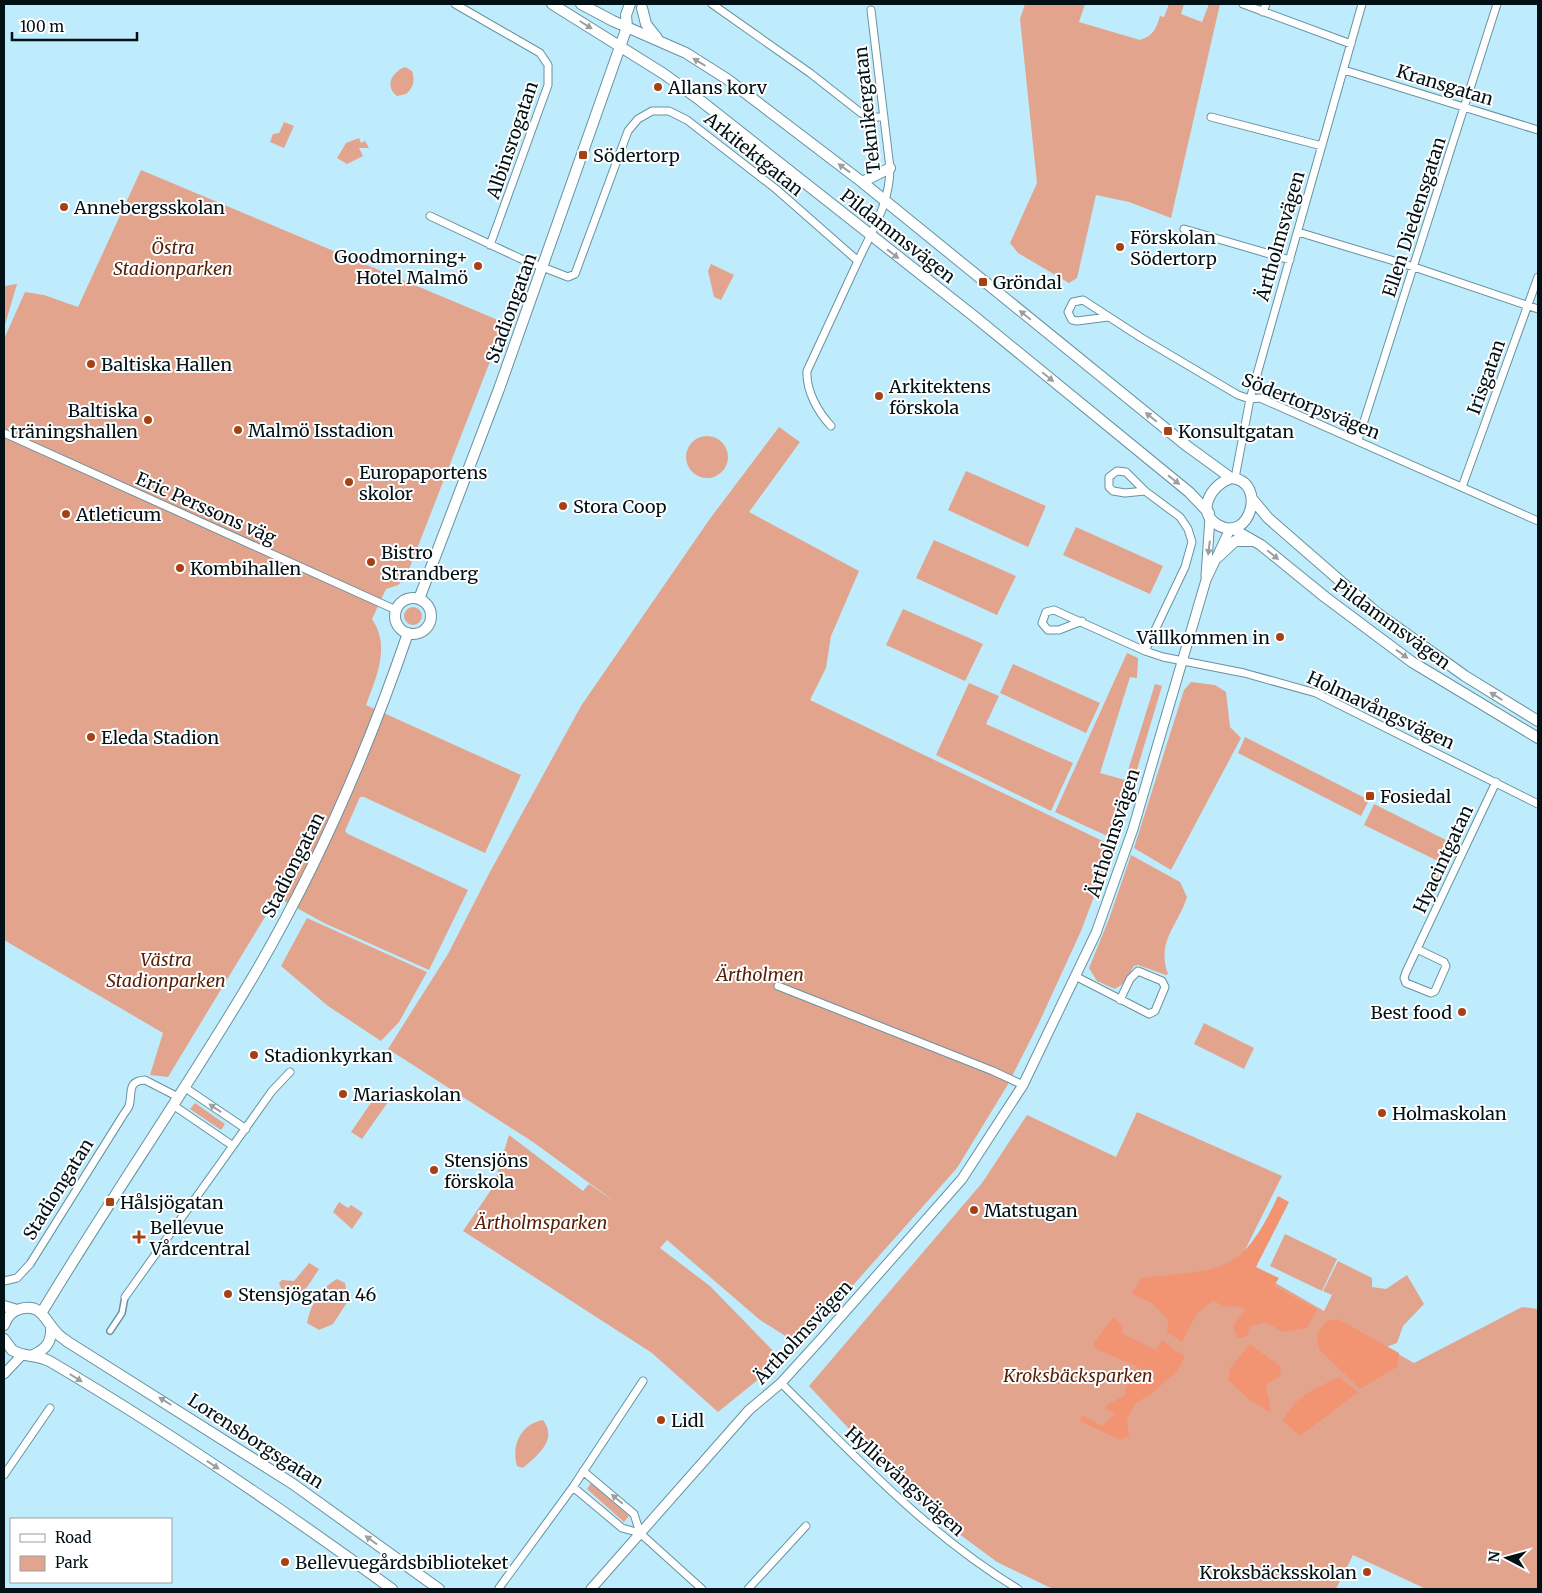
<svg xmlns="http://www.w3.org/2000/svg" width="1542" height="1593" font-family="Merriweather,serif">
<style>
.green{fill:#e3a48d}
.forest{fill:#f29472}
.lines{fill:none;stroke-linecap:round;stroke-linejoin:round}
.pedestrian-casing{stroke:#6792a0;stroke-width:8}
.minor-casing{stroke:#6792a0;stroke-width:9}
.tertiary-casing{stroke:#6792a0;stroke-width:11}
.secondary-casing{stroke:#6792a0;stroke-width:12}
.pedestrian{stroke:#fff;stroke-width:5}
.minor{stroke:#fff;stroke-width:7}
.tertiary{stroke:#fff;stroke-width:9}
.secondary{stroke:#fff;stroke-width:10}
.oneway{fill:#9aa0a2}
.poi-dot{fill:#a64015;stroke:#fff;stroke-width:2}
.labels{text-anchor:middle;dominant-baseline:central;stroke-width:4;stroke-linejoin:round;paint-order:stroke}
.street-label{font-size:18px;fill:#021116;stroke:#fff}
.poi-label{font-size:18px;fill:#021116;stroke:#fff;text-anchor:start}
.park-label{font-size:18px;font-style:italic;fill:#581f06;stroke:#fff}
</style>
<rect width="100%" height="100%" fill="#bfecfc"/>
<path class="green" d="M1025 4H1085L1079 22 1140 40C1153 36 1156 29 1160 16L1164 17 1169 4H1184L1181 14 1202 22 1209 4H1220L1171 218 1129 202 1096 195 1077 278 1069 283 1018 253 1010 243 1037 183 1020 19Z
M405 67 412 71C415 80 414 87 406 94L397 96C384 86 392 72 405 67Z
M284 122 294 126 284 148 270 142 273 134 279 133Z
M359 138 361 143 365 141 369 148H359L363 156 347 164 337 158 346 143Z
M141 170 505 323 406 577 398 585 386 589 372 619C391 647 376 677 366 705L521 775 485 853 364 797H360L345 831 348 834 468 890 429 970 324 923 277 897 168 1077 150 1075 163 1033 4 940V339L25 292 44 295 78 307Z
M711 264 734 275 721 300 714 297 708 271Z
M17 284 4 328V286Z
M779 427 800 442 749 512 859 571 831 636 826 668 810 700 1113 846 1081 931 1038 1025 1007 1086 957 1168 800 1345 760 1320 667 1240 660 1248 710 1286 782 1360 718 1412 652 1353 463 1231 493 1187 509 1135 583 1191 589 1184 618 1204 533 1142 388 1049 448 954 491 870 581 706 709 520Z
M686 457a21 21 0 1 1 42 0a21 21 0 1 1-42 0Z
M966 471 1046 506 1028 547 948 510Z
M1076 527 1163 566 1150 594 1063 555Z
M934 540 1016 576 997 615 916 578Z
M404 616a9 9 0 1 1 18 0a9 9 0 1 1-18 0Z
M903 609 983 644 965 681 886 645Z
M1127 653 1138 658 1137 678 1130 677 1100 773 1125 780 1155 684 1162 686 1116 840 1055 812Z
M1013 664 1100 703 1086 733 1000 693Z
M1191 682 1215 685 1226 692 1230 727 1241 738 1171 870 1134 848 1184 690Z
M969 683 999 696 986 724 1073 763 1051 811 936 755Z
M1245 737 1369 800 1361 816 1238 753Z
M1374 804 1456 845 1436 887 1430 884 1440 862 1364 825Z
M1131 855 1180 882 1187 897C1178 926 1156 941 1168 974L1166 975 1138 965 1134 966 1124 983 1115 989 1097 981 1089 968 1109 919Z
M307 918 427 972 399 1022 381 1041 328 1006 281 966Z
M1204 1023 1254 1048 1244 1069 1194 1044Z
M377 1094 388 1102 362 1139 351 1132Z
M195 1103 225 1124 221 1130 190 1109Z
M1137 1112 1282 1176 1239 1262 1324 1311 1332 1295 1323 1291 1338 1261 1372 1278V1287L1386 1289 1407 1275 1424 1304 1403 1326 1397 1343 1386 1347 1414 1363 1522 1307 1538 1309V1589H1426L1353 1555 1336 1589H1053L997 1562 920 1505 809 1386 982 1183 1027 1115 1116 1157Z
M339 1202 348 1208 351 1205 363 1213 352 1229 333 1212Z
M1285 1234 1337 1259 1322 1291 1270 1266Z
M309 1263 319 1269C312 1279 305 1294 293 1297L281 1288 279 1283 282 1280 294 1281Z
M337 1279 345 1283 348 1301 333 1324 319 1330 307 1323C311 1303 320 1289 337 1279Z
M543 1420C558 1440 538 1455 523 1468L517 1466C511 1445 521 1424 543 1420Z
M591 1483 629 1516 624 1522 587 1489Z"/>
<path class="forest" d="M1278 1196 1289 1202 1256 1267 1279 1278 1274 1286 1317 1309 1307 1328 1282 1332 1266 1322 1250 1326 1248 1334 1244 1338H1237L1233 1325 1245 1311 1241 1307 1224 1306 1213 1301 1197 1313 1182 1342 1167 1332 1168 1320 1152 1303 1132 1294 1141 1278C1222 1269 1241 1276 1278 1196Z
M1113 1317 1124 1327 1121 1333 1156 1350 1162 1340 1185 1357 1176 1372 1150 1395 1137 1402 1127 1418 1129 1436 1120 1440 1080 1421 1082 1415 1102 1426 1115 1413 1104 1408C1110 1401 1117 1401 1125 1395L1126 1386C1133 1380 1140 1377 1137 1366L1098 1350 1093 1344Z
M1338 1319 1399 1353 1397 1367 1360 1389 1319 1349 1317 1334 1327 1321Z
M1250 1344 1281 1367 1280 1376 1266 1385C1266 1396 1271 1401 1270 1412L1251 1401 1228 1380 1230 1368Z
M1339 1377 1358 1392 1300 1436 1283 1421C1296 1395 1315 1389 1339 1377Z"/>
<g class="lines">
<g class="pedestrian-casing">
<path id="pedestrian" d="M110 1331 122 1313 125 1297"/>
</g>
<g class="minor-casing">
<path id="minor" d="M455 4 540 53 548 65V85L490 245
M712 4 810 73 861 113 872 117H884
M1243 4 1351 44
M1263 12 1266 4
M1344 70 1538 130
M1211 117 1322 146
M430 216 519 258 568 277 575 274 628 131 638 119 652 111H669L687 120 776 189 858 261 807 371C806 391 818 412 831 426
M1184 229 1290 260
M1298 232 1414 267 1538 309
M858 261C872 231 890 203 890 168L871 10
M1108 317 1077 321 1072 320 1068 312 1073 302 1083 300 1140 337 1238 395 1250 399 1260 398 1538 521
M4 433 396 610
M1358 440 1497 4
M1235 478 1250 399 1362 4
M1462 487 1538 277
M1082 621 1059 630H1048L1042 623 1046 612 1054 610 1145 651 1163 657 1244 673 1316 693 1538 804
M1145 651 1185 567 1192 542 1188 529 1180 517 1145 491 1125 493 1113 491 1109 487V477L1117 471 1126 472 1145 491
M1417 949 1444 962 1446 966 1435 991 1431 993 1406 983 1404 978 1406 972 1496 782
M1077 977 1149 1014 1155 1011 1165 987 1162 981 1138 971 1130 979 1120 1000
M778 986 993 1071 1023 1085
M184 1087 246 1129
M173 1105 233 1146
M4 1281 17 1278 30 1264 122 1117C124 1113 128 1109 129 1106 133 1094 126 1081 145 1080L178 1097
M125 1297 272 1091 290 1072
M781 1383C856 1457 927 1534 1018 1589
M583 1471 634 1514 640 1533
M4 1475 50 1408
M573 1487 622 1528 640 1533 702 1589
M499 1588 573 1487 643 1381
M748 1589 806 1526"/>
</g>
<g class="tertiary-casing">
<path id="tertiary" d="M1206 576 1210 517
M4 1374 22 1355
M591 1589 749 1410 781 1383 821 1339 962 1179 1023 1085 1096 933 1133 829 1206 580 1230 529"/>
</g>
<g class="secondary-casing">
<path id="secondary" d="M552 4 664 74 701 101 975 317 1189 492 1209 513
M581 4 613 21 686 53 727 79 862 182 1187 446 1231 478
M642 8 646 24 657 38
M862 182 890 168
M1231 478C1268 481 1250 544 1218 525 1195 512 1211 485 1231 478Z
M1253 500 1268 518 1377 613 1465 676 1538 721
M1233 529 1261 545 1325 597 1412 662 1538 738
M1218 557 1235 541H1253
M395 616a18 18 0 1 1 36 0a18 18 0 1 1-36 0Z
M419 599 499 389 627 27 626 15 630 4
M4 1306 17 1310
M42 1312C111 1197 189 1086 257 970 319 863 368 750 408 633
M4 1325C7 1317 12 1311 20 1309 41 1303 44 1319 56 1332 59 1336 64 1339 68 1342L293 1484 439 1589
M4 1339 12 1350C24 1358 38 1354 51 1362 168 1431 282 1509 392 1589
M33 1355C47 1349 52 1341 51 1326"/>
</g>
<use href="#pedestrian" class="pedestrian"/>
<use href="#minor" class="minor"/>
<use href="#tertiary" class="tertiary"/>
<use href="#secondary" class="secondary"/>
</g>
<defs><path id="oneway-solid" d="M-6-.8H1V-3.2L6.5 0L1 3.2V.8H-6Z" transform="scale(1.25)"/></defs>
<g class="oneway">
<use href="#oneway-solid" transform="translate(586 25) rotate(32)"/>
<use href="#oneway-solid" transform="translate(699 62) rotate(-149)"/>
<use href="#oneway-solid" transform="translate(844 168) rotate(-144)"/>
<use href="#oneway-solid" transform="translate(893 254) rotate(38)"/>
<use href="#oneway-solid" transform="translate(1025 315) rotate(-141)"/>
<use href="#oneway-solid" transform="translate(1048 377) rotate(39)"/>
<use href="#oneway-solid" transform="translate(1151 417) rotate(-141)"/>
<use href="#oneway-solid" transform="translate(1174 480) rotate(38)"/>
<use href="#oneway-solid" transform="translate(1209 548) rotate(97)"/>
<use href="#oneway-solid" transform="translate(1273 555) rotate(39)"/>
<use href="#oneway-solid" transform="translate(1402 654) rotate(36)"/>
<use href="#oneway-solid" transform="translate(1496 696) rotate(-148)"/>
<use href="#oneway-solid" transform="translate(215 1108) rotate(-146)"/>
<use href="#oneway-solid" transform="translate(76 1378) rotate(32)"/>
<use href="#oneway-solid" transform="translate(165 1401) rotate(-148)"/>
<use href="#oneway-solid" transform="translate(213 1465) rotate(33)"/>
<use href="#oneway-solid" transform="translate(617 1499) rotate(-140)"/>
<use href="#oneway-solid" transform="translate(371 1540) rotate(-144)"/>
</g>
<g class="poi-dot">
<circle cx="658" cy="87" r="5"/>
<rect x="578" y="150" width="10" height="10" rx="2.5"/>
<circle cx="64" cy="207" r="5"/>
<circle cx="1120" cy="247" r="5"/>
<circle cx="478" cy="266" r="5"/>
<rect x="978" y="277" width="10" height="10" rx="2.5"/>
<circle cx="91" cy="364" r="5"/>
<circle cx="879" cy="396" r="5"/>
<circle cx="148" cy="420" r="5"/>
<circle cx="238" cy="430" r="5"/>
<rect x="1163" y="426" width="10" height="10" rx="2.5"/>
<circle cx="349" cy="482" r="5"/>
<circle cx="563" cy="506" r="5"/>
<circle cx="66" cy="514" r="5"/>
<circle cx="371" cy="562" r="5"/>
<circle cx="180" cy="568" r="5"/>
<circle cx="1280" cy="637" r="5"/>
<circle cx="91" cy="737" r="5"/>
<rect x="1365" y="791" width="10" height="10" rx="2.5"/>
<circle cx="1462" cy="1012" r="5"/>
<circle cx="254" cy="1055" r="5"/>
<circle cx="343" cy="1094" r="5"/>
<circle cx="1382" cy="1113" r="5"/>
<circle cx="434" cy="1170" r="5"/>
<rect x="105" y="1197" width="10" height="10" rx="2.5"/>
<circle cx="974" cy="1210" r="5"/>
<path d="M136.5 1229.5h5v5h5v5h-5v5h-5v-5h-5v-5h5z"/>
<circle cx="228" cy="1294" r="5"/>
<circle cx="661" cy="1420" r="5"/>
<circle cx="285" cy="1562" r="5"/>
<circle cx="1367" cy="1572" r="5"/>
</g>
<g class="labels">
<g class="street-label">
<text transform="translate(1445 85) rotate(17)">Kransgatan</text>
<text transform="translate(867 110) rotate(-96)">Teknikergatan</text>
<text transform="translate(512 140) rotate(-71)">Albinsrogatan</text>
<text transform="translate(754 154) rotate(39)">Arkitektgatan</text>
<text transform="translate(1414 217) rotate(-72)">Ellen Diedensgatan</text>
<text transform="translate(898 236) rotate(38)">Pildammsvägen</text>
<text transform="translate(1280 236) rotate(-74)">Ärtholmsvägen</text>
<text transform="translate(511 308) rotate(-70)">Stadiongatan</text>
<text transform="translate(1486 377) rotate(-70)">Irisgatan</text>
<text transform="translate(1311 406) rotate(22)">Södertorpsvägen</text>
<text transform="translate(206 508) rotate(24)">Eric Perssons väg</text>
<text transform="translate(1392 624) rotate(36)">Pildammsvägen</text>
<text transform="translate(1381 710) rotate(25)">Holmavångsvägen</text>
<text transform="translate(1113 833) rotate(-72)">Ärtholmsvägen</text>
<text transform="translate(1443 859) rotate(-65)">Hyacintgatan</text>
<text transform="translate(293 865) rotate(-63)">Stadiongatan</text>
<text transform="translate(58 1189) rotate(-58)">Stadiongatan</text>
<text transform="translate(803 1332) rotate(-47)">Ärtholmsvägen</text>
<text transform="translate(256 1441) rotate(33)">Lorensborgsgatan</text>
<text transform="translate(905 1481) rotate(42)">Hyllievångsvägen</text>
</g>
<g class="poi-label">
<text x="668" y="87">Allans korv</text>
<text x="593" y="155">Södertorp</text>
<text x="74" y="207">Annebergsskolan</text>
<text x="1130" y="237">Förskolan<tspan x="1130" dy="21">Södertorp</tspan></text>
<text x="468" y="256" text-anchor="end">Goodmorning+<tspan x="468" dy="21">Hotel Malmö</tspan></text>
<text x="993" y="282">Gröndal</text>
<text x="101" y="364">Baltiska Hallen</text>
<text x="889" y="386">Arkitektens<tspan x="889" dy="21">förskola</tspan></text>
<text x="138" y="410" text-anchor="end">Baltiska<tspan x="138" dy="21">träningshallen</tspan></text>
<text x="248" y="430">Malmö Isstadion</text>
<text x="1178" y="431">Konsultgatan</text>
<text x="359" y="472">Europaportens<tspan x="359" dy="21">skolor</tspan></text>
<text x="573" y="506">Stora Coop</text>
<text x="76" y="514">Atleticum</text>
<text x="381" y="552">Bistro<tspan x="381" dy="21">Strandberg</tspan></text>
<text x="190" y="568">Kombihallen</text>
<text x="1270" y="637" text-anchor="end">Vällkommen in</text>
<text x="101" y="737">Eleda Stadion</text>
<text x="1380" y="796">Fosiedal</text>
<text x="1452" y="1012" text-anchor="end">Best food</text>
<text x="264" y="1055">Stadionkyrkan</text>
<text x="353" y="1094">Mariaskolan</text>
<text x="1392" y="1113">Holmaskolan</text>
<text x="444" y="1160">Stensjöns<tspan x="444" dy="21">förskola</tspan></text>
<text x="120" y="1202">Hålsjögatan</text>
<text x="984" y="1210">Matstugan</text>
<text x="150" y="1227">Bellevue<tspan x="150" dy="21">Vårdcentral</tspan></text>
<text x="238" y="1294">Stensjögatan 46</text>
<text x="671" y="1420">Lidl</text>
<text x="295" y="1562">Bellevuegårdsbiblioteket</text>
<text x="1357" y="1572" text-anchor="end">Kroksbäcksskolan</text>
</g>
<g class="park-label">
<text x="173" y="247">Östra<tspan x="173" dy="21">Stadionparken</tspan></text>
<text x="166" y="959">Västra<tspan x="166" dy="21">Stadionparken</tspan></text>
<text x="760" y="974">Ärtholmen</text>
<text x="541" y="1222">Ärtholmsparken</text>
<text x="1078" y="1375">Kroksbäcksparken</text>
</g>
</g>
<rect width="1542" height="1593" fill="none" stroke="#021116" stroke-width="10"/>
<rect x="10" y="1518" width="162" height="65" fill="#ffffff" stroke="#9aa0a2"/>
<rect x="20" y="1534" width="25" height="8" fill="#ffffff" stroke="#9aa0a2"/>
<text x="55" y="1543" font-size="15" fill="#021116">Road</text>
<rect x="20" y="1556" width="25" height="15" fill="#e3a48d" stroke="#9aa0a2"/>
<text x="55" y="1568" font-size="15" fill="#021116">Park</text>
<g transform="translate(1507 1558) rotate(276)" stroke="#ffffff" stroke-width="4" paint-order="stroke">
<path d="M0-4L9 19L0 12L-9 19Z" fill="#021116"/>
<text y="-8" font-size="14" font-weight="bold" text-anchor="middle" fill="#021116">N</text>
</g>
<path d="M12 32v8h125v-8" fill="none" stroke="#021116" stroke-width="2.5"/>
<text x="20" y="32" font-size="15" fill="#021116" stroke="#ffffff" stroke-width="4" paint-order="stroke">100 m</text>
</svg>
